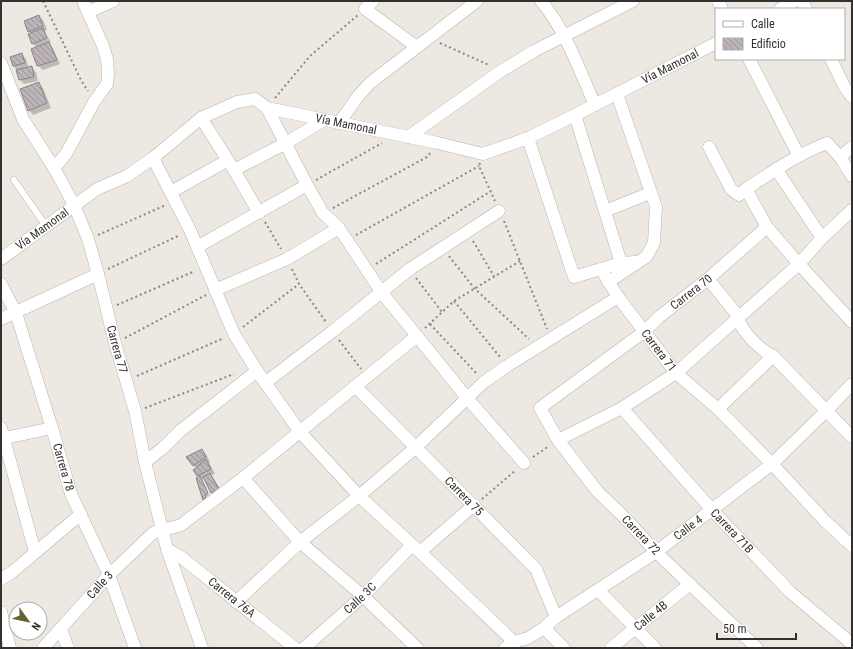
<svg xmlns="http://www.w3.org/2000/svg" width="853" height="649" font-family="'Roboto Condensed',sans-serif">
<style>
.shadow{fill:#0003}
.building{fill:url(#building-back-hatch);stroke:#8b8488}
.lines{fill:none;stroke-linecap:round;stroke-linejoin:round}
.service-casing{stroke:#b9b4ad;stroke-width:7}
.minor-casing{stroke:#b9b4ad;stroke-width:13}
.path{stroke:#8b8783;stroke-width:2;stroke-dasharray:2 3;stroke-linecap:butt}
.service{stroke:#fff;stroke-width:6}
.minor{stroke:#fff;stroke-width:12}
.labels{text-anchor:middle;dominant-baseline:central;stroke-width:3.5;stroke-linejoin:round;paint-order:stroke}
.street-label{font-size:12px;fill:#33312f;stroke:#fff}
</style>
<defs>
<pattern id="building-back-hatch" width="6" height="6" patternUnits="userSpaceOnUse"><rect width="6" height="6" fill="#bcb4b8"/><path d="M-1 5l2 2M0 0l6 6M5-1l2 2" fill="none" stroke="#999396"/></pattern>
</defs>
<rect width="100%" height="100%" fill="#ede8e1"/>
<path class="shadow" d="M38 16 43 20 47 30 44 31 51 42 48 43 53 48 60 64 43 70 38 66 32 49 37 48 33 44 29 35 31 34 29 31Z
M22 54 26 59 29 68 31 67 36 72 38 81 24 84 20 80 17 70 13 66 11 57Z
M38 83 43 88 51 108 33 115 29 110Z
M202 450 206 454 210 462 209 463 215 474 211 475 223 493 216 497 211 492 205 478 202 480 209 495 206 497 207 500 206 501 204 500 197 479 200 477 198 475 197 468 193 465Z"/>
<path class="building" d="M39 15 43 26 28 32 24 21Z
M43 28 47 38 32 44 28 34Z
M49 42 57 60 37 66 31 49Z
M22 53 25 63 13 66 10 57Z
M32 66 34 77 19 80 16 70Z
M39 82 47 103 28 111 20 89Z
M202 449 206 457 193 466 186 457Z
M206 459 211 469 197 476 193 470Z
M210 473 219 489 211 493 203 477Z
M200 476 208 493 205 495 206 498 203 500 196 478Z"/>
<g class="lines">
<g class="service-casing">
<path id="service" d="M14 180 46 226"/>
</g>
<g class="minor-casing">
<g id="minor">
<path d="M373 1 365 9 417 47"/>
<path d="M541 1C566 31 579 69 595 105"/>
<path d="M718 1 722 9"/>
<path d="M802 1 806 9"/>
<path d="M780 9 795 1"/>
<path d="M88 12 113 1"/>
<path d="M749 59 799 156"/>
<path d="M831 59 844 86 852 97"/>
<path id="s1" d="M1 63 23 119 54 168 74 205 88 239 98 274 115 343 135 411 145 462 167 549 202 648"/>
<path d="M267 108 307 185 323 213 339 228 382 293 417 336 467 398 524 463"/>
<path d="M575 115 621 263"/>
<path d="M201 118 234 170 259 213"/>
<path d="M339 123 359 95 370 83 477 1"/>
<path d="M408 137 501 71 534 51 633 1"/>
<path d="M528 138 574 277 621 263 636 262"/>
<path d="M709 147 731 189 739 195 746 189C772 172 798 154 827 143L840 157 852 176"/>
<path d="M840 157 852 147"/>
<path d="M153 158 190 230 234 334 257 371 300 432 359 496 420 552 514 642"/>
<path d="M54 168 66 154 94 102 107 84 108 74 107 59 103 46 83 1"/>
<path d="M776 169 822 238"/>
<path d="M234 170 286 143 324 120"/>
<path d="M746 189 767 227 799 264 852 322"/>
<path d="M171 192 228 160"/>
<path d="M605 211 650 193"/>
<path d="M197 247 307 185"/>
<path id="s2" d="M1 259 97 189 127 176 153 158 201 118 237 102 255 99 267 108 438 143 483 154 528 138 575 115 716 43"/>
<path id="s3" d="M601 269 618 297 676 373 718 409 772 464 825 521 852 546"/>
<path d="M708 279 739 317V322C746 335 760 350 773 356L852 437"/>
<path d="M608 282 646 257 654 243 656 207 617 94"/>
<path id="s4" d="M1 284 16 313 52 428 71 494 109 575 135 648"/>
<path d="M215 290 287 259 339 228"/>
<path d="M1 319 98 274"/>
<path d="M265 383 333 331 410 269 499 211"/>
<path id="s5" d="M355 386 536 569 556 617"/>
<path id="s6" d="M622 408 712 510 790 592 852 644"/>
<path d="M718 409 773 356"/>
<path d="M1 428 35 552"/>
<path d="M1 439 52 428"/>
<path d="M558 440 622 408 676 373 799 264 822 238 852 210"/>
<path d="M145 462 163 448 180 431 257 371"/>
<path d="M243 478 300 542 363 596 417 648"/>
<path id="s7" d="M167 549 181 557 295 648"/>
<path d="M420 552 474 505"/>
<path d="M1 579 11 573 81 514"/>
<path d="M598 590 655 648"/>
<path d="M236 602 300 542 359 496 415 448 484 382 507 366 618 297"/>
<path d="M1 612 10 648"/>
<path d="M544 628 564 648"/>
<path d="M61 630 68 648"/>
<path id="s8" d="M43 648 109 575 153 533C162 528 171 529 181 525L243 478 417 336"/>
<path id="s9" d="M304 648 363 596 412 545"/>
<path id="s10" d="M505 648 514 642 528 638 544 628 556 617 656 552 772 464 826 411 852 384"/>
<path id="s11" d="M611 648 690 584"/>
<path id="s12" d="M757 648 656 552 625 518 597 491 558 440 540 408 645 331 659 317 708 279 767 227"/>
</g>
</g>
<path class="path" d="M43 1 81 80 88 91
M440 43 489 65
M275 98 310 56 358 15
M480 163 479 166 495 201
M316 180 382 143
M333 208 427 157 431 152
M504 221 547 329
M265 222 281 249
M98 235 166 205
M356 235 479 166
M473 241 494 276
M449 256 474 288 529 339
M376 264 491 191
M108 269 180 235
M292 269 299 284 326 322
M416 278 442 312
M454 301 500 357
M117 305 195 271
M430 324 477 374
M243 327 299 284
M425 328 454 301 520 261
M125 338 206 295
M339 340 361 369
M137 376 224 338
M145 408 234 374
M533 457 549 446
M482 499 516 470"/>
<use href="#service" class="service"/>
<use href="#minor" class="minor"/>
</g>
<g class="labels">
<g class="street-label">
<text stroke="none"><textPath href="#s2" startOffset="746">Vía Mamonal</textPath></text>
<text stroke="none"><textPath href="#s2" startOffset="399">Vía Mamonal</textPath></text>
<text stroke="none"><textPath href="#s2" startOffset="51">Vía Mamonal</textPath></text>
<text stroke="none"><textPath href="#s12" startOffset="516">Carrera 70</textPath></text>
<text stroke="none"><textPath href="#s1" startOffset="311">Carrera 77</textPath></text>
<text stroke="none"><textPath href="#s3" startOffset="100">Carrera 71</textPath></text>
<text stroke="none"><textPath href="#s4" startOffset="194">Carrera 78</textPath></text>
<text stroke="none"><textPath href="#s5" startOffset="155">Carrera 75</textPath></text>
<text stroke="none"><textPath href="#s10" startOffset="220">Calle 4</textPath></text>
<text stroke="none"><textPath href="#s6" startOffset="165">Carrera 71B</textPath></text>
<text transform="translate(641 535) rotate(46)">Carrera 72</text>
<text stroke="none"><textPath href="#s8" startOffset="85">Calle 3</textPath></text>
<text stroke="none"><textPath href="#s7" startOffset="81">Carrera 76A</textPath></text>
<text stroke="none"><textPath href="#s9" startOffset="75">Calle 3C</textPath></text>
<text stroke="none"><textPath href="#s11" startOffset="51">Calle 4B</textPath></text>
</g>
</g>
<rect width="853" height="649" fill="none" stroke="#33312f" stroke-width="4"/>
<rect x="715" y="8" width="130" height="52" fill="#ffffff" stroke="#adadac"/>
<rect x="723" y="21" width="20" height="6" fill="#ffffff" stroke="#adadac"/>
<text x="751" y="28" font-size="12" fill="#33312f">Calle</text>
<rect x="723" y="38" width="20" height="12" fill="url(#building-back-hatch)" stroke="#adadac"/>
<text x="751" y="48" font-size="12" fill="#33312f">Edificio</text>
<g transform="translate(28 621) rotate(123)"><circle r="19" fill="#ffffff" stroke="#adadac"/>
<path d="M0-3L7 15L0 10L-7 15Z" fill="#66612e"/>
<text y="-6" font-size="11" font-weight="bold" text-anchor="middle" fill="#33312f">N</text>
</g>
<path d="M717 633v6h79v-6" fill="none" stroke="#33312f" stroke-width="2"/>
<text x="723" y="633" font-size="12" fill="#33312f" stroke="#ffffff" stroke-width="3" paint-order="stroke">50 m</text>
</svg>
